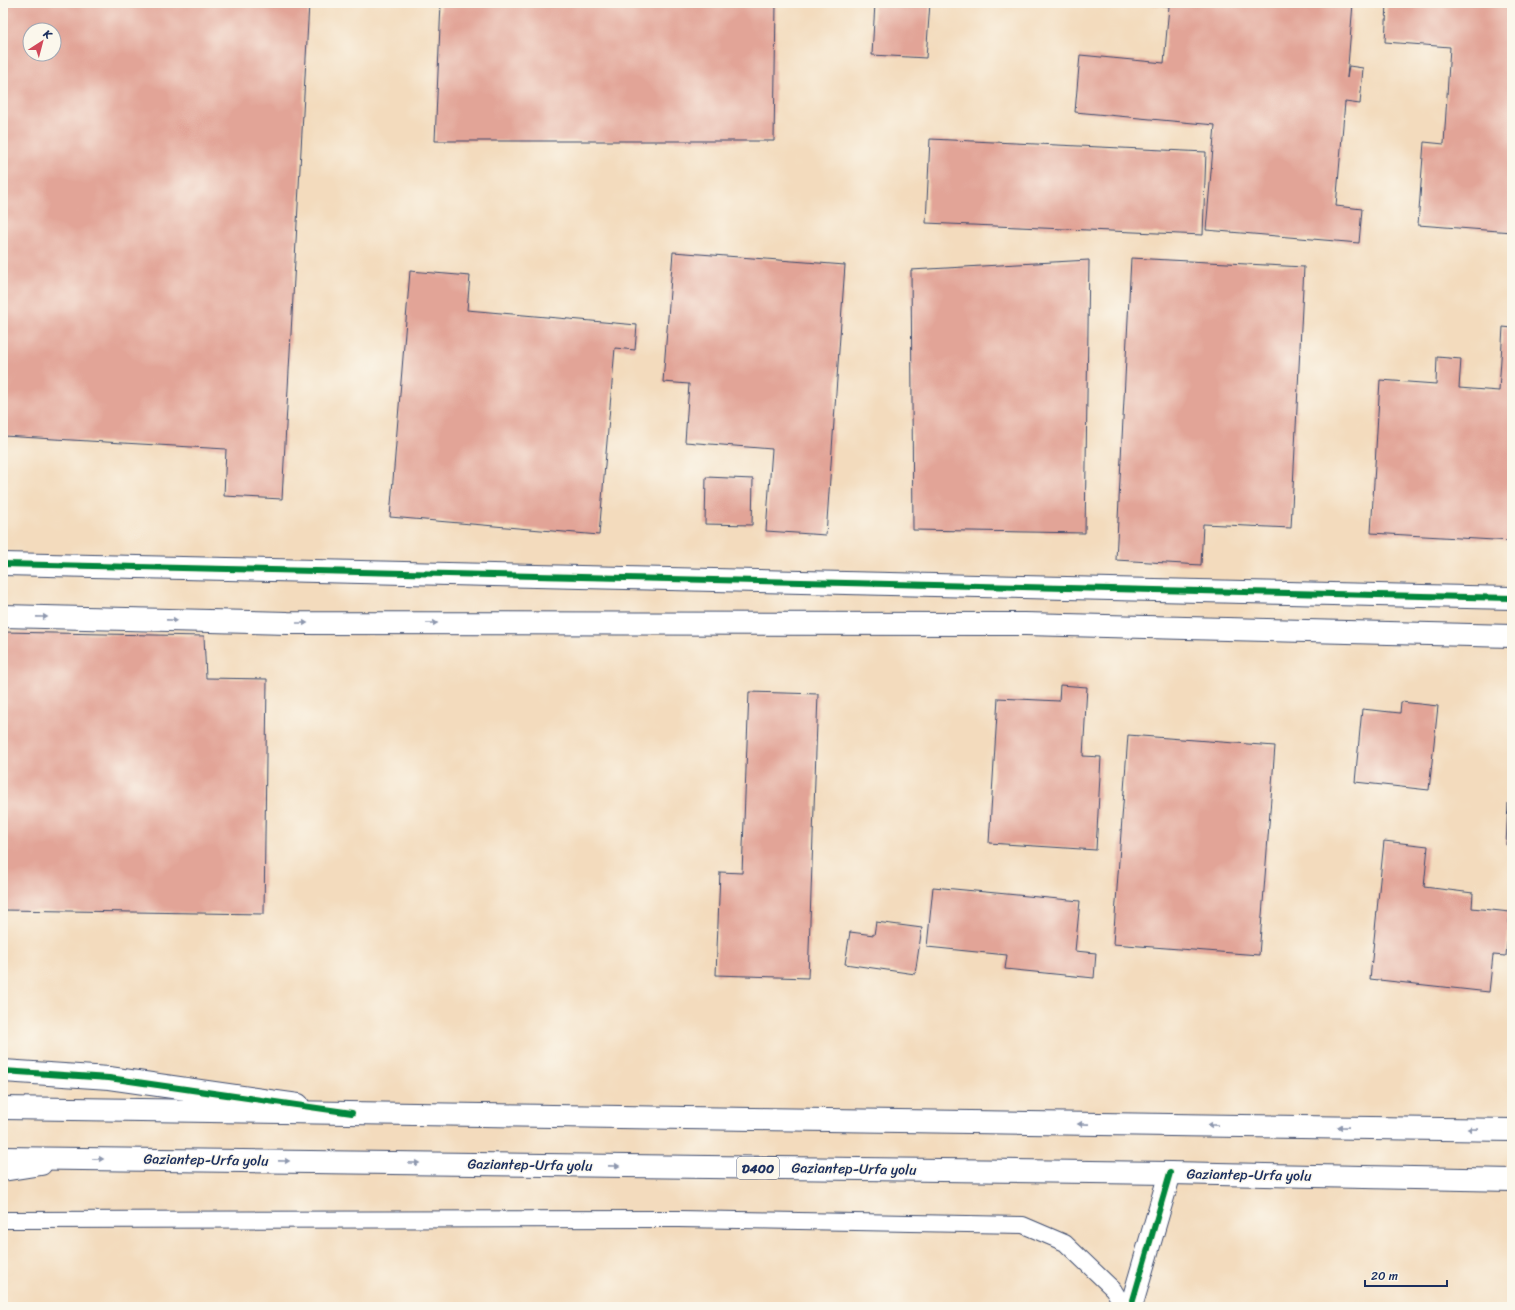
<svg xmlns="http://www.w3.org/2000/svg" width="1515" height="1310" font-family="Sriracha,sans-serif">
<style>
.building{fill:#e2a497;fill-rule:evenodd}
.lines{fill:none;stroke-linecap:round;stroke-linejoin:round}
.service-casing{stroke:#3b496c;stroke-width:18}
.minor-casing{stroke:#3b496c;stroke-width:24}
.tertiary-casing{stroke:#3b496c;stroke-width:24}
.trunk-casing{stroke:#3b496c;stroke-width:24}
.service{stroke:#fff;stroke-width:16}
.minor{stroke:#fff;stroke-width:22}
.tertiary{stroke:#fff;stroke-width:22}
.trunk{stroke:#fff;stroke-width:22}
.cycleway-casing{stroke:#fbf7ec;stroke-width:8}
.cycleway{stroke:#00873e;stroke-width:6}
.oneway{fill:#8d97ae}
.labels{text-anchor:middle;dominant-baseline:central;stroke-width:3;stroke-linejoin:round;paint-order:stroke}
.shield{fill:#fbf7ec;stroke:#5e6b89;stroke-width:1}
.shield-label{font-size:13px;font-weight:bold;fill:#1b2f5e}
.street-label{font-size:14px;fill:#1b2f5e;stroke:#fbf7ec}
</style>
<rect width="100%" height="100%" fill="#fbf7ec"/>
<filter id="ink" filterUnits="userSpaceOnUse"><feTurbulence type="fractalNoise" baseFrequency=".025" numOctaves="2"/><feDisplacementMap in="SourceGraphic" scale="8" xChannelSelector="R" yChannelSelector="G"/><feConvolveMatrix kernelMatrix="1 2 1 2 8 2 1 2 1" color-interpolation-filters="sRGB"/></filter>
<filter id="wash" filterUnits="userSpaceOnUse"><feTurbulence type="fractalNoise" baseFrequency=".012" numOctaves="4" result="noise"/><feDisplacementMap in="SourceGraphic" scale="16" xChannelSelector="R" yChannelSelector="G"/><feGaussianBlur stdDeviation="0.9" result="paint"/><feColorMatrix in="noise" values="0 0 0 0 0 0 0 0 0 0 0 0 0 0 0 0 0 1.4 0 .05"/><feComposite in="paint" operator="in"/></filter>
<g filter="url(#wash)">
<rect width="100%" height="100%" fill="#f3dbbd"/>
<g id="blocks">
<path class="building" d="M3 3H309L282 499 224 496 226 449 3 436ZM30 30H54V54H30Z
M441 3H776L774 141H435Z
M875 3H930L926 58 872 55Z
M1150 3H1353L1347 78 1349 66 1363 68 1360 104 1345 102 1336 206 1362 209 1359 243 1206 230 1215 125 1075 112 1080 55 1164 63 1169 6 1150 5Z
M1387 3H1512V232L1418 225 1424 142 1444 144 1450 47 1385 42Z
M930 139 1206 152 1203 235 926 223Z
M673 252 845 265 826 535 766 531 772 449 685 442 689 384 663 382Z
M1131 258 1304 267 1291 528 1203 524 1201 565 1116 560Z
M1089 260 1085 533 913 530 911 270Z
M410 271 470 276 467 310 637 325 635 350 615 348 599 535 390 517Z
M1503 327 1512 328V541L1371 533 1380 380 1436 384 1437 357 1461 359 1459 388 1499 391Z
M706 477 753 479 752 525 705 524Z
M3 632 204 636 206 678 267 679 264 914 3 910Z
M1060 685 1087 687 1083 756 1101 757 1096 850 989 843 998 698 1059 701Z
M749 692 818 694 808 978 716 975 720 872 742 873Z
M1401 702 1438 706 1429 790 1355 782 1362 709 1400 713Z
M1128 735 1275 746 1259 955 1113 944Z
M1508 803H1512V845H1506Z
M1384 841 1428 846 1424 887 1473 893 1472 908 1510 912 1506 956 1493 955 1489 992 1370 979Z
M933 887 1080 901 1075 951 1096 953 1094 978 1005 969 1007 955 927 947Z
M876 922 922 928 915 974 845 964 850 932 874 935Z"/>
</g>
</g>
<g filter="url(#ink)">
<use href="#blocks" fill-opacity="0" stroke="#3b496c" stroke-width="1"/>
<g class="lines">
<g class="service-casing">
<path id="service" d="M3 1220 678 1219 1023 1225 1065 1243 1113 1289 1124 1307"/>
</g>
<g class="minor-casing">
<path id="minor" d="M1131 1307 1170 1173"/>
</g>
<g class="tertiary-casing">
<path id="tertiary" d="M3 564 1512 598
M3 616 288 623 1025 624 1512 636
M3 1071 109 1078 298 1105
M3 1170 41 1164"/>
</g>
<g class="trunk-casing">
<path id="trunk" d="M3 1108 1512 1130
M3 1158 1170 1173 1512 1180"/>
</g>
<use href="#service" class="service"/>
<use href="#minor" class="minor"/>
<use href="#tertiary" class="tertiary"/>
<use href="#trunk" class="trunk"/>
<g class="cycleway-casing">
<path id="cycleway" d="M3 564 1512 598
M3 1071 109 1078 352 1113
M1131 1307 1170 1173"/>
</g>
<use href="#cycleway" class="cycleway"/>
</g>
<defs><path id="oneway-solid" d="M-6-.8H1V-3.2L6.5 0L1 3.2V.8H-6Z"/></defs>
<g class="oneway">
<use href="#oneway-solid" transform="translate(42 617) rotate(1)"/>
<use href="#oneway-solid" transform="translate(172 620) rotate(1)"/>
<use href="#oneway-solid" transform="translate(302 623)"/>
<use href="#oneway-solid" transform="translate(432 623)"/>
<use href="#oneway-solid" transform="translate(1083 1124) rotate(-179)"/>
<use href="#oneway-solid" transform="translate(1213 1125) rotate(-179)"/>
<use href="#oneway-solid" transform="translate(1343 1127) rotate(-179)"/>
<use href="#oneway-solid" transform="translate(1473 1129) rotate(-179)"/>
<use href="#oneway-solid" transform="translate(98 1159) rotate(1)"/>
<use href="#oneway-solid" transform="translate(284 1161) rotate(1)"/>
<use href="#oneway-solid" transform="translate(414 1163) rotate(1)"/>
<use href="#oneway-solid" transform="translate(614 1166) rotate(1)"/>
</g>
</g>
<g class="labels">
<rect class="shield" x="737" y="1157" width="42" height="22" rx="3"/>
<g class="shield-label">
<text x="758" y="1168">D400</text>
</g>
<g class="street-label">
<text transform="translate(206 1160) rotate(1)">Gaziantep-Urfa yolu</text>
<text transform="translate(530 1165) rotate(1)">Gaziantep-Urfa yolu</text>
<text transform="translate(854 1169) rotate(1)">Gaziantep-Urfa yolu</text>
<text transform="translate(1249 1175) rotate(1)">Gaziantep-Urfa yolu</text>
</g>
</g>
<rect width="1515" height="1310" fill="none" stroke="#fbf7ec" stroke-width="16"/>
<g transform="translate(42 42) rotate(36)"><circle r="19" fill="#fbf7ec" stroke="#a1a7b3"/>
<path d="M0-3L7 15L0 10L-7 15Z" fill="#d1495b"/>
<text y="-6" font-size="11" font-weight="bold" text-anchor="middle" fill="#1b2f5e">K</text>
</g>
<path d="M1365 1280v6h82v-6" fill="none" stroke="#1b2f5e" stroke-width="2"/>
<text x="1371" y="1280" font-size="12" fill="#1b2f5e" stroke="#fbf7ec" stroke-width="3" paint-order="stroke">20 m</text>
</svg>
